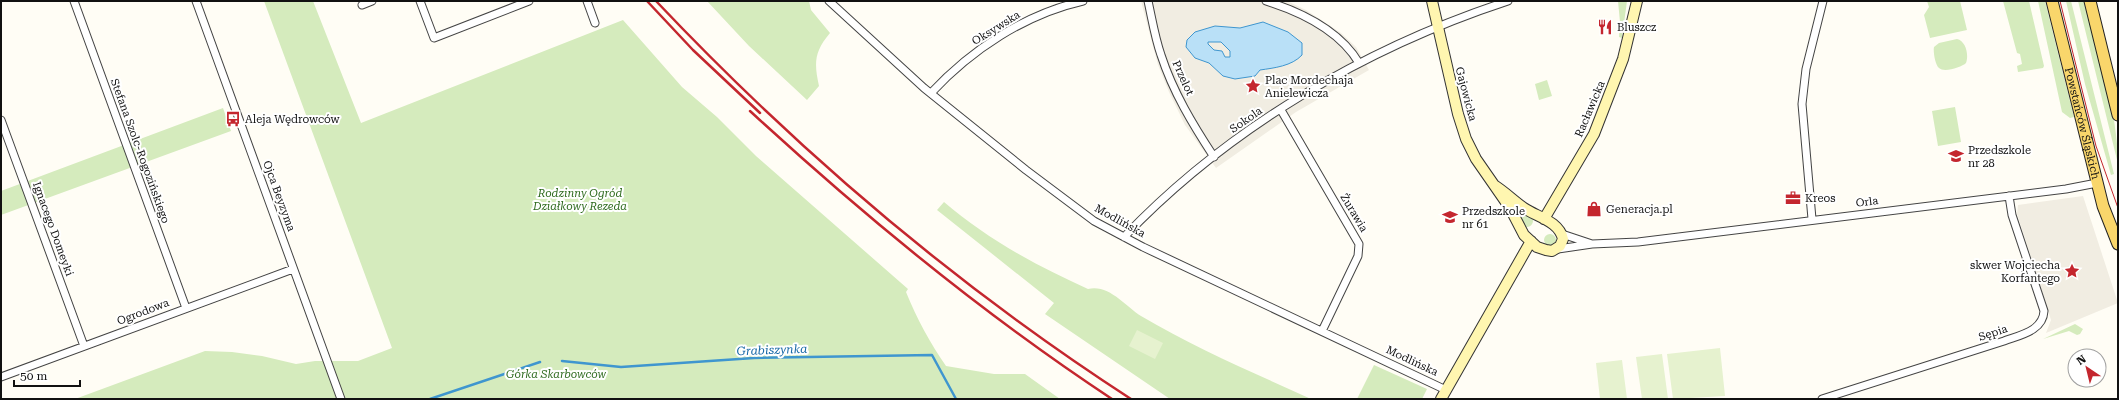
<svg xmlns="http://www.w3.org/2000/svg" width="2119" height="400" font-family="'Roboto Serif',serif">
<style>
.green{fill:#d5ebbd}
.pitch{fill:#e6f2cf}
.plaza{fill:#f1ede2}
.water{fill:#b9e0f7;stroke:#3f96cf;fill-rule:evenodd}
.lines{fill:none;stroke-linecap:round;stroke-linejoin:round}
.stream{stroke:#3f96cf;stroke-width:2.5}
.street-casing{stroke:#444;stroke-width:9}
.secondary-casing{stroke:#333;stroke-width:12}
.primary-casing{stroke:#222;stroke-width:13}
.street{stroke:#fff;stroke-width:7}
.secondary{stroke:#fff6b0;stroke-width:10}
.primary{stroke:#f9d66b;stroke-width:11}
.tram{stroke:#c4262e;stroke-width:1}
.rail{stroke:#c4262e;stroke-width:2.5}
.labels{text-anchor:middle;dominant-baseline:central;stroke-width:4;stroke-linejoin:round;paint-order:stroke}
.poi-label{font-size:11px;fill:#111;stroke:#fff;text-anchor:start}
.street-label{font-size:11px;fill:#111;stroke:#fff}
.park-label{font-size:11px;font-style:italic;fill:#2f6b1f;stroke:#fff}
.water-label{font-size:12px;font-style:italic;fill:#1768a6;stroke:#fff}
</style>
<rect width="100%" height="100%" fill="#fffdf5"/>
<path class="green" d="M264 1H313L361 123 623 20 682 87 717 117 756 156 908 289 906 292C917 319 930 343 946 366L994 374H1025L1060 399H75L205 351 232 352 262 356 296 364 315 361H358L392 348Z
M707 1H809L811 10 830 33C814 52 814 63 819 86L807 100 749 46Z
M1618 1H1627L1622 38 1619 37 1620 22Z
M1927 1H1960L1967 30 1930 38 1924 15 1929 7Z
M2003 1H2029L2044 66 2043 68 2018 72 2017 66 2022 64 2020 54 2017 53Z
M2038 1H2045L2074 117 2070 118 2062 112Z
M2066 1H2071L2114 174 2111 175 2085 84Z
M2078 1H2084C2097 52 2118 111 2118 164Z
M1957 39C1966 41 1969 55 1966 63 1962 67 1944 73 1939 68 1935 65 1933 51 1934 47L1939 43Z
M1547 80 1552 96 1539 100 1535 84Z
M1955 107 1961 142 1938 146 1932 111Z
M223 108 231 131 1 215V191Z
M944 202C987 239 1037 266 1088 289 1109 284 1125 306 1141 316 1195 348 1254 373 1311 399H1170L1045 314 1054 303 937 210Z
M1521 221a6 6 0 1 1 12 0a6 6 0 1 1-12 0Z
M1544 240a6 6 0 1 1 12 0a6 6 0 1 1-12 0Z
M2075 324 2083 329 2080 334 2077 335 2069 331 2043 339Z
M1374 365 1427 389 1422 399H1357Z"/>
<path class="pitch" d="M1137 330 1163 343 1155 359 1129 346Z
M1720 348 1725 396 1673 399 1667 354Z
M1662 354 1668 399H1642L1636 357Z
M1622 360 1627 399H1600L1596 363Z"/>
<path class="plaza" d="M1141 1H1287L1306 10 1341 33 1356 47 1369 70 1296 112 1216 168 1185 125 1169 92 1158 65Z
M2083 196 2118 303 2046 333 2051 320 2017 214 2018 205Z"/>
<path class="water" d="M1263 22 1288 32 1302 43V55C1292 66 1274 68 1260 70L1255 76 1235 79 1223 76 1209 63 1195 58 1186 47 1187 40 1195 32 1215 26 1240 28ZM1208 42H1221L1230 51V57H1225L1222 51 1214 50 1208 44Z"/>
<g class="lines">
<path class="stream" d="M562 361 621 367 754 358 932 355 956 399
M430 399 540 362"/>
<g class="street-casing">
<path id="street" d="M74 1 186 308
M196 1 341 399
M420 1 434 38 529 1
M587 1 595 23
M829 1 924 88 1026 170 1094 221 1143 247 1446 390
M1148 1C1152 19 1155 38 1161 55 1173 92 1193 125 1214 157
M1266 1C1301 12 1340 31 1359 63
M362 5 372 1
M931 93C971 50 1025 14 1083 1
M1281 110 1359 244 1358 256 1322 331
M1 120 84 346
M1812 219 1802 104 1806 69 1823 1
M1562 234 1592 244
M1124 237C1228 128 1365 48 1508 1
M1558 249 1592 244 1638 242 2066 189 2097 183
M1 377 293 269
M1822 399 2004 341C2020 335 2043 331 2044 311L2012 215 2009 196"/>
</g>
<g class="secondary-casing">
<path id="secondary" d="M1432 1 1458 114 1466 139 1476 159 1510 208 1524 235 1537 247 1546 250 1552 251 1560 246 1563 239C1559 221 1537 217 1524 208 1514 201 1505 192 1494 185
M1544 219 1594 134 1623 59 1637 1
M1441 399 1531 241"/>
</g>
<g class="primary-casing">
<g id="primary">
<path id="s1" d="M2052 1 2103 206 2118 244"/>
<path d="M2090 1 2118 115"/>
</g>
</g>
<use href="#street" class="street"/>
<use href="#secondary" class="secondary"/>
<use href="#primary" class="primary"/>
<path class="tram" d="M2060 1 2096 146 2118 208"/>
<path class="rail" d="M647 1 693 50 760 113
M656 1C798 151 958 287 1131 399
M750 111C864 216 983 314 1112 399"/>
</g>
<defs>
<g id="restaurant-bare" transform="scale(1.2)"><path d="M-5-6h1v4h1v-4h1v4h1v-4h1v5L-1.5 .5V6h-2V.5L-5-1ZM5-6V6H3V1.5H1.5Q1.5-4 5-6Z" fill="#c4262e" stroke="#fff" stroke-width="2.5" paint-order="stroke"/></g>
<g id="sight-bare" transform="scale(1.2)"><path d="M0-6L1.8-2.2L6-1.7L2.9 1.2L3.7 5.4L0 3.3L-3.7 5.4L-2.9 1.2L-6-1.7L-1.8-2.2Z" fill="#c4262e" stroke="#fff" stroke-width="2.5" paint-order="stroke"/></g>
<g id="bus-bare" transform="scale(1.2)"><path d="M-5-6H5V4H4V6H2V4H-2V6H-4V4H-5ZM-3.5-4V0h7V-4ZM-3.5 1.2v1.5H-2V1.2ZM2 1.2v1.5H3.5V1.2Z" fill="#c4262e" stroke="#fff" stroke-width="2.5" paint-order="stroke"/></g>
<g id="school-bare" transform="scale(1.2)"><path d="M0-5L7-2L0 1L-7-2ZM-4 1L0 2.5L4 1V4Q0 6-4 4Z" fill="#c4262e" stroke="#fff" stroke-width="2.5" paint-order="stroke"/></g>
<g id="office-bare" transform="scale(1.2)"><path d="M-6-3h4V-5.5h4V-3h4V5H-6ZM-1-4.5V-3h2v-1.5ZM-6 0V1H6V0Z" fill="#c4262e" stroke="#fff" stroke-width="2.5" paint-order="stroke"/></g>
<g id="shop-bare" transform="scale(1.2)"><path d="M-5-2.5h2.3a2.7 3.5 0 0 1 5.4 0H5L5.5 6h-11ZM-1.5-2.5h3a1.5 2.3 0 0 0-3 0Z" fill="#c4262e" stroke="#fff" stroke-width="2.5" paint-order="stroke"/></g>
</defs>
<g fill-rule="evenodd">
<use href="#restaurant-bare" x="1605" y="27"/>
<use href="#sight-bare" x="1253" y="86"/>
<use href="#bus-bare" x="233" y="119"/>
<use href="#school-bare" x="1956" y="156"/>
<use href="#office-bare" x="1793" y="198"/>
<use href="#shop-bare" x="1594" y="209"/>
<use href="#school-bare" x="1450" y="217"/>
<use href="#sight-bare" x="2072" y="271"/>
</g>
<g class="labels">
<g class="poi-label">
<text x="1617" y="27">Bluszcz</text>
<text x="1265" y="80">Plac Mordechaja<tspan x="1265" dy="13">Anielewicza</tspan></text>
<text x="245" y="119">Aleja Wędrowców</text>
<text x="1968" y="150">Przedszkole<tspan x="1968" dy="13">nr 28</tspan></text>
<text x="1805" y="198">Kreos</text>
<text x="1606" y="209">Generacja.pl</text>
<text x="1462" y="211">Przedszkole<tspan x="1462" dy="13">nr 61</tspan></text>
<text x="2060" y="265" text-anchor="end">skwer Wojciecha<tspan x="2060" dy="13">Korfantego</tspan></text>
</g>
<g class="street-label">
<text transform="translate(996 28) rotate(-32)">Oksywska</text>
<text transform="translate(1183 78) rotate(66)">Przelot</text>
<text transform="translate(1466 94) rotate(75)">Gajowicka</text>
<text transform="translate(1590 109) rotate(-67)">Racławicka</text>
<text transform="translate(1246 120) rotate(-35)">Sokola</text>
<text stroke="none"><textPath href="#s1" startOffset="126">Powstańców Śląskich</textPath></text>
<text transform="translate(140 151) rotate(70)">Stefana Szolc-Rogozińskiego</text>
<text transform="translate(279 196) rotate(70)">Ojca Beyzyma</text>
<text transform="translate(1867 202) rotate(-7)">Orla</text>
<text transform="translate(1354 213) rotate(59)">Żurawia</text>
<text transform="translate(1120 221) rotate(29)">Modlińska</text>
<text transform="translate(53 229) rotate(70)">Ignacego Domeyki</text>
<text transform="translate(143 312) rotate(-21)">Ogrodowa</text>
<text transform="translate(1993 333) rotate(-18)">Sępia</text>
<text transform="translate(1412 361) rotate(25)">Modlińska</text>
</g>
<g class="park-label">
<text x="580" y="193">Rodzinny Ogród<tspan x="580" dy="13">Działkowy Rezeda</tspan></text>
<text x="556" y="374">Górka Skarbowców</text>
</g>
<g class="water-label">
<text transform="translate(772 350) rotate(-2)">Grabiszynka</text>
</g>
</g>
<rect width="2119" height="400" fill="none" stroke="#111111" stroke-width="4"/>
<g transform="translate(2087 368) rotate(325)"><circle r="19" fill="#ffffff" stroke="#a0a0a0"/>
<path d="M0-3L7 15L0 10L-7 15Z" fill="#c4262e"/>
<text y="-6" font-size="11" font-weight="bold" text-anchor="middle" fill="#111111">N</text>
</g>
<path d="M14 380v6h66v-6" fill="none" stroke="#111111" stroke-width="2"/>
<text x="20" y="380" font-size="12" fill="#111111" stroke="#ffffff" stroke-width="3" paint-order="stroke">50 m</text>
</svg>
